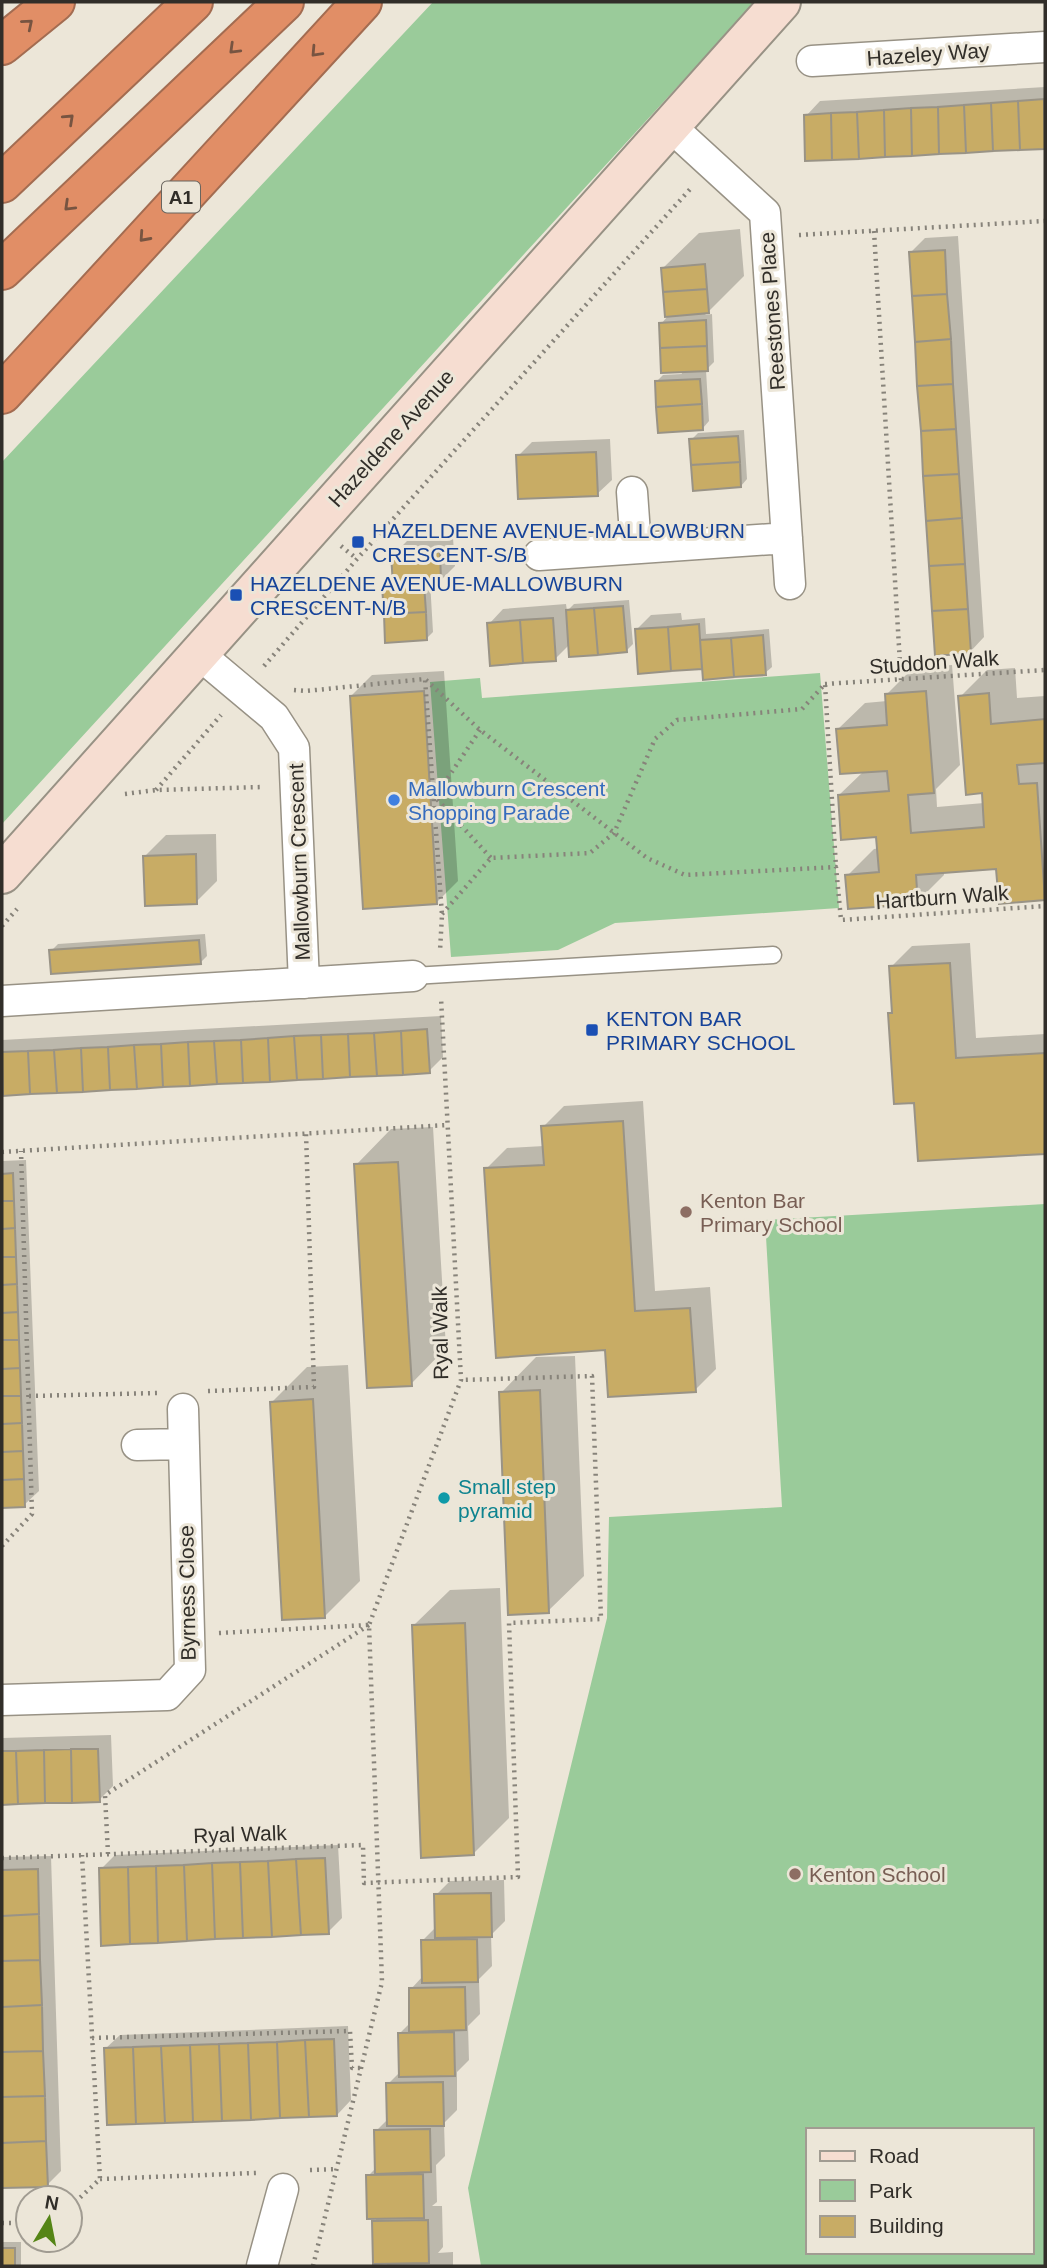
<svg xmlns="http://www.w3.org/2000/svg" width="1047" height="2268" font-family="Helvetica,sans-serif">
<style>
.green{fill:#9acb9a;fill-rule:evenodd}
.shadow{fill:#0003}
.building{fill:#c8ac65;stroke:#999386;stroke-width:2}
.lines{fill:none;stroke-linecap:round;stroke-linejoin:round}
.lane-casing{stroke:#989285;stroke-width:19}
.street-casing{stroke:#989285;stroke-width:33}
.secondary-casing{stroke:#989285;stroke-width:42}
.highway-casing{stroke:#a36c51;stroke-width:42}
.path{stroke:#87837a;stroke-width:4.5;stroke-dasharray:2 5;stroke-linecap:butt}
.lane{stroke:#fff;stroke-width:16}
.street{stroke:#fff;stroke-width:30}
.secondary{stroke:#f6ddd1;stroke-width:38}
.highway{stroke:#e18e66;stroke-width:38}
.oneway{stroke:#775441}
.transit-dot{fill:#1a4fb4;stroke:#ece6d8;stroke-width:2.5}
.shop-dot{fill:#3f7fe0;stroke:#ece6d8;stroke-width:2.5}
.education-dot{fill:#8d6e63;stroke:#ece6d8;stroke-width:2.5}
.culture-dot{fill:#0f9aa8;stroke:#ece6d8;stroke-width:2.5}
.labels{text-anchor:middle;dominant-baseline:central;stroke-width:6;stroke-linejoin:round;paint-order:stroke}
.shield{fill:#ece6d8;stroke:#69655e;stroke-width:2}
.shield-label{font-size:19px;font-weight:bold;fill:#312e29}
.street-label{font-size:21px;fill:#312e29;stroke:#ece6d8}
.transit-label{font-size:21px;fill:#164399;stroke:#ece6d8;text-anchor:start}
.shop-label{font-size:21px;fill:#366cbe;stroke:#ece6d8;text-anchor:start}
.education-label{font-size:21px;fill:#785e54;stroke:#ece6d8;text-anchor:start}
.culture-label{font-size:21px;fill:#0d838f;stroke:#ece6d8;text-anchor:start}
</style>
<rect width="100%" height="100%" fill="#ece6d8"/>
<path class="green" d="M433 2H755L2 824V462Z
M820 673 839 908 615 923 558 950 451 957 430 682 480 678 482 698Z
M1045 1204V2266H481L468 2188 607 1618 609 1517 782 1507 765 1220ZM807 2130H1031V2252H807Z"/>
<path class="shadow" d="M1045 87V147L807 159 806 116 820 101Z
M740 229 744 276 705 315 712 314 714 362 706 370 709 421 703 428 656 382 663 375 682 374 661 324 667 317 663 268 699 233Z
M958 236 984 637 970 652 911 252 925 238Z
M744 430 747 479 741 486 691 440 698 433Z
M610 439 612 480 597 494 518 456 532 442Z
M453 538 455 566 441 580 430 581 433 632 426 639 384 587 391 580H394L393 555 407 541Z
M629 600 633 644 626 651 570 644 555 659 489 624 503 609 566 604 567 611 574 604Z
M681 613 682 620 705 618 706 634 769 629 772 667 765 673 704 667 640 672 637 629 651 615Z
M952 665 960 765 936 789 937 807 984 803 983 791 960 697 987 670 1015 668 1017 698 1045 696V899L1000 902 998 867 944 871V875L917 902 847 876 874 849 879 848 878 835 839 795 864 771 838 729 865 703 887 701V694L913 668Z
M444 671 458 881 437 902 351 696 372 675Z
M216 834 217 881 196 902 145 856 166 835Z
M205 934 207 956 200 963 51 951 58 944Z
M970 943 976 1038 1045 1034V1152L919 1159 916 1101 890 1014 894 1010 891 967 912 946Z
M441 1016 443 1057 429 1071 2 1094V1040Z
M643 1101 655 1291 710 1287 716 1369 695 1390 607 1349 486 1169 507 1148 544 1146 543 1127 564 1106Z
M433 1127 446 1348 411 1384 356 1165 391 1129Z
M26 1160 39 1491 24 1505 2 1506V1161Z
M575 1356 584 1576 548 1611 501 1393 536 1357Z
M348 1365 360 1581 325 1616 271 1403 307 1367Z
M500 1588 509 1818 473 1854 414 1625 450 1590Z
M111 1735 113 1786 99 1800 2 1803V1738Z
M338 1845 342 1918 328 1932 101 1869 115 1855Z
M51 1856 61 2171 47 2185 2 2186V1857Z
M504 1880 505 1921 491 1935 492 1966 479 1979 480 2014 468 2026 469 2060 457 2072V2110L444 2123 445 2156 436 2165 437 2202 432 2206H442L443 2247 438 2253 453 2252V2266H385L390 2262 374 2222 378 2217 368 2176 376 2168V2131L389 2118 388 2084 400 2072 399 2034 411 2022V1989L423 1976 422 1941 437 1926 436 1895 450 1881Z
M348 2026 351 2100 337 2115 105 2049 120 2035Z
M2 2242H21V2266H2Z"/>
<path class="building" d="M1044 99 1045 149 1020 150 1018 101Z
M1018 101 1020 150 993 151 991 103Z
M991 103 993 151 966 153 964 105Z
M964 105 966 153 939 154 938 107Z
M938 107 939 154 912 156 911 108Z
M911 108 912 156 885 157 884 110Z
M884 110 885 157 859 159 857 112Z
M857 112 859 159 832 160 831 113Z
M831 113 832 160 805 161 804 115Z
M945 250 947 294 912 296 909 252Z
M705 264 707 289 663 292 661 268Z
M707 289 709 313 665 317 663 292Z
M947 294 951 339 915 342 912 296Z
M706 320 707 346 660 348 659 323Z
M951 339 953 384 917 386 915 342Z
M707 346 708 371 661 373 660 348Z
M700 379 702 404 656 407 655 381Z
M953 384 956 429 921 431 917 386Z
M702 404 703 430 658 433 656 407Z
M956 429 959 474 923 476 921 431Z
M738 436 740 462 691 465 689 439Z
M596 452 598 496 518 499 516 455Z
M740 462 741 487 693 491 691 465Z
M959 474 962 518 926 521 923 476Z
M962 518 965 564 929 566 926 521Z
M440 552 441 581 393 585 391 554Z
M965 564 968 609 932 611 929 566Z
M424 584 426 612 384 614 382 586Z
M623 606 627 652 598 655 594 608Z
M594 608 598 655 569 657 566 610Z
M968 609 971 653 935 656 932 611Z
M426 612 427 640 385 643 384 614Z
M553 618 556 661 523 663 520 620Z
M520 620 523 663 490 666 487 623Z
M699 624 702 669 671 671 668 627Z
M668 627 671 671 638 674 635 629Z
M763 635 766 675 734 677 731 638Z
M731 638 734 677 703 680 700 640Z
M424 691 437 904 363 909 350 696Z
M926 691 934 793 908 795 911 833 984 827 982 793 966 795 958 696 989 693 991 724 1045 719V763L1017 765 1019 784 1037 783 1045 900 999 904 996 869 916 875 918 904 848 909 845 875 879 872 876 837 841 840 838 795 889 791 887 771 840 774 836 729 887 725 885 694Z
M196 854 197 904 145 906 143 856Z
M199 940 201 964 51 974 49 950Z
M950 963 956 1058 1045 1053V1154L918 1161 914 1103 894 1104 888 1013H892L889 966Z
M427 1029 430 1073 403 1075 401 1031Z
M401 1031 403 1075 377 1076 374 1033Z
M374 1033 377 1076 350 1077 348 1034Z
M348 1034 350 1077 323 1079 321 1035Z
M321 1035 323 1079 297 1080 294 1036Z
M294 1036 297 1080 270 1082 268 1038Z
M268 1038 270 1082 243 1083 241 1040Z
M241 1040 243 1083 217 1084 214 1041Z
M214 1041 217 1084 190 1086 188 1042Z
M188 1042 190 1086 163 1087 161 1044Z
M161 1044 163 1087 137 1089 134 1045Z
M134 1045 137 1089 110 1090 108 1047Z
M108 1047 110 1090 83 1092 81 1048Z
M81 1048 83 1092 57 1093 54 1050Z
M54 1050 57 1093 30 1094 28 1051Z
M28 1051 30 1094 3 1096 2 1052Z
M623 1121 635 1311 690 1308 696 1392 608 1397 605 1350 496 1358 484 1168 544 1165 541 1126Z
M398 1162 412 1386 367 1388 354 1164Z
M13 1173 14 1201H2V1174Z
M2 1201H14L15 1228 2 1229Z
M15 1228 16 1257H2V1229Z
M2 1257H16L17 1284 2 1285Z
M17 1284 18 1312 2 1313V1285Z
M18 1312 19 1340H2V1313Z
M2 1340H19L20 1368 2 1369Z
M20 1368 21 1396H2V1369Z
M540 1390 549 1613 508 1615 499 1392Z
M2 1396H21L22 1423 2 1424Z
M313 1399 325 1618 282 1620 270 1402Z
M22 1423 23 1451 2 1452V1424Z
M23 1451 24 1479 2 1480V1452Z
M24 1479 25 1507 2 1508V1480Z
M465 1623 474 1855 421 1858 412 1625Z
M71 1749H98L100 1802 72 1803Z
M71 1749 72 1803H45L44 1750Z
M44 1750 45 1803 18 1804 16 1751Z
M2 1751H16L18 1804 2 1805Z
M325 1858 329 1934 301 1935 296 1859Z
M296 1859 301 1935 272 1937 268 1861Z
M268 1861 272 1937 243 1938 240 1862Z
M240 1862 243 1938 215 1939 212 1863Z
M212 1863 215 1939 187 1941 184 1865Z
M184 1865 187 1941 158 1943 156 1866Z
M156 1866 158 1943 130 1944 128 1867Z
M128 1867 130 1944 101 1946 99 1868Z
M38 1869 39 1914 2 1916V1870Z
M491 1893 492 1937 435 1938 434 1894Z
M39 1914 40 1960 2 1961V1916Z
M477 1939 478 1982 422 1983 421 1940Z
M40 1960 42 2005 2 2007V1961Z
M465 1987 466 2030 409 2032V1988Z
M42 2005 43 2051 2 2052V2007Z
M454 2032 455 2076 399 2077 398 2033Z
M334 2039 337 2116 309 2117 305 2040Z
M305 2040 309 2117 280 2118 277 2042Z
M277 2042 280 2118 251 2120 248 2043Z
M248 2043 251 2120 222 2121 219 2044Z
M219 2044 222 2121 193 2122 190 2045Z
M190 2045 193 2122 165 2123 161 2046Z
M161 2046 165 2123 136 2124 133 2047Z
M133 2047 136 2124 107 2125 104 2048Z
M43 2051 45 2096 2 2097V2052Z
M443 2082 444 2126H387L386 2083Z
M45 2096 46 2141 2 2143V2097Z
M430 2129 431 2172 375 2174 374 2130Z
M46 2141 48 2187 2 2188V2143Z
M423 2174 424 2218 367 2219 366 2175Z
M428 2220 429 2263 373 2264 372 2221Z
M2 2248H15V2266H2Z"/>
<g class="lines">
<g class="lane-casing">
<path id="lane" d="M413 976 773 955"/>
</g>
<g class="street-casing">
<path id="street" d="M812 61 1045 47
M670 126 765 213 790 584
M632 492 636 548
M539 555 787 538
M200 655 274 717 294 748 304 983
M2 1001 413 976
M137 1445 183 1444
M2 1700 167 1695 190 1670 183 1409
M262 2266 283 2189"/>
</g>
<g class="secondary-casing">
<path id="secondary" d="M2 874 781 2"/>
</g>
<g class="highway-casing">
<path id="highway" d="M2 45 55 2
M2 183 193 2
M2 270 284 2
M2 394 362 2"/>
</g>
<path class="path" d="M874 231 901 680
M799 235 1045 221
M341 546 357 559
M264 666 357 559 692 187
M426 680 480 730 647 858 685 875 836 867 841 920 1045 906
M825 684 1045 670
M294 690 306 691 425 679 442 915 440 951
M480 730 435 797 491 858
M156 790 221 715
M125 794 156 790 263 787
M442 914 491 858 590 853 614 833 655 739 677 720 802 709 825 684 836 867
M2 926 17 909
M2 1152 447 1125
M208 1391 314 1387 306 1133
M29 1396 158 1393
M2 1546 32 1514 21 1151
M219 1633 368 1625
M108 1854 105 1795 369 1625
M2 1858 363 1845 364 1883 518 1877 509 1623 601 1619 592 1376 461 1380
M92 2038 350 2031 352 2068H361
M310 2170 337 2169
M100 2179 256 2173
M70 2207 100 2179 82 1855
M2 2223H28
M313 2266 382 1982 369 1625 461 1380 441 998"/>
<use href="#lane" class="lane"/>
<use href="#street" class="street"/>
<use href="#secondary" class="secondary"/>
<use href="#highway" class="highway"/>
</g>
<defs><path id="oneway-chevron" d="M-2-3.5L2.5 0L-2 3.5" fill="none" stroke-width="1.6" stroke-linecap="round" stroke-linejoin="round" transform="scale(1.75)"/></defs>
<g class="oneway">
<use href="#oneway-chevron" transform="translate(28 24) rotate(-40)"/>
<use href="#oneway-chevron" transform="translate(234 49) rotate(136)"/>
<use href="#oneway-chevron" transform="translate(316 52) rotate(133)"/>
<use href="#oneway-chevron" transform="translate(69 119) rotate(-43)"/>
<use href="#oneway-chevron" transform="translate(69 206) rotate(136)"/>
<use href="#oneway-chevron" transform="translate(144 237) rotate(132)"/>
</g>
<g class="transit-dot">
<rect x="351" y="535" width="14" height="14" rx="3.5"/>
<rect x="229" y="588" width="14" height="14" rx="3.5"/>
<rect x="585" y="1023" width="14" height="14" rx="3.5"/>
</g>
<circle class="shop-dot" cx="394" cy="800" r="7"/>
<g class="education-dot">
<circle cx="686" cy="1212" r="7"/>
<circle cx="795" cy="1874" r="7"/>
</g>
<circle class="culture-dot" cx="444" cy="1498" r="7"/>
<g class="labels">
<rect class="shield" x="162" y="181.5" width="38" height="31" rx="5"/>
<g class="shield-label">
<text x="181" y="197">A1</text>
</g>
<g class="street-label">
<text transform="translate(928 54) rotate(-4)">Hazeley Way</text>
<text transform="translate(772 311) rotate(-94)">Reestones Place</text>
<text transform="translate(391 438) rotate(-48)">Hazeldene Avenue</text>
<text transform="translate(934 662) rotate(-4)">Studdon Walk</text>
<text transform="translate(299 862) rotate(-92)">Mallowburn Crescent</text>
<text transform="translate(942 897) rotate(-4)">Hartburn Walk</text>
<text transform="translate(440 1333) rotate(-91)">Ryal Walk</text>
<text transform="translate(187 1593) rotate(-91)">Byrness Close</text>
<text transform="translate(240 1834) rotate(-2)">Ryal Walk</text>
</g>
<g class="transit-label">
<text x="372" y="530">HAZELDENE AVENUE-MALLOWBURN<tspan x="372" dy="24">CRESCENT-S/B</tspan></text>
<text x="250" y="583">HAZELDENE AVENUE-MALLOWBURN<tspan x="250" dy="24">CRESCENT-N/B</tspan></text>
<text x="606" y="1018">KENTON BAR<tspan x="606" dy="24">PRIMARY SCHOOL</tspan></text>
</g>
<g class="shop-label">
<text x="408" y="788">Mallowburn Crescent<tspan x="408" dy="24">Shopping Parade</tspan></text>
</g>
<g class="education-label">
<text x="700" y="1200">Kenton Bar<tspan x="700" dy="24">Primary School</tspan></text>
<text x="809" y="1874">Kenton School</text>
</g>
<g class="culture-label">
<text x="458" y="1486">Small step<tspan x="458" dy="24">pyramid</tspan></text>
</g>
</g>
<rect width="1047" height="2268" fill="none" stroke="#312e29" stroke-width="7"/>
<rect x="806" y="2128" width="228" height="126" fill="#ece6d8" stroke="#a19c92" stroke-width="2"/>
<rect x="820" y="2151" width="35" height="10" fill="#f6ddd1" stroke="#a19c92" stroke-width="2"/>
<text x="869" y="2163" font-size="21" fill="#312e29">Road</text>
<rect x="820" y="2180" width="35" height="21" fill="#9acb9a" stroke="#a19c92" stroke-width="2"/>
<text x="869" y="2198" font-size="21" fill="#312e29">Park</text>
<rect x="820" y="2216" width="35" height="21" fill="#c8ac65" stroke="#a19c92" stroke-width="2"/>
<text x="869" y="2233" font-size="21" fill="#312e29">Building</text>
<g transform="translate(49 2219) rotate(10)"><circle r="33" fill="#ece6d8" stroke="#a19c92" stroke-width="2"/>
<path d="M0-5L12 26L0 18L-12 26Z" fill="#558516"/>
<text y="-10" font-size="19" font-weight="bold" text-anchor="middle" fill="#312e29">N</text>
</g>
</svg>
